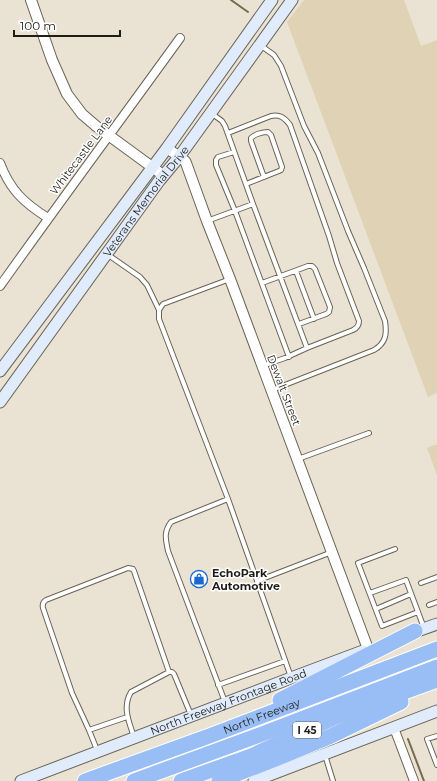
<svg xmlns="http://www.w3.org/2000/svg" width="437" height="781" font-family="Montserrat,sans-serif">
<style>
.green{fill:#e0d2b4}
.lines{fill:none;stroke-linecap:round;stroke-linejoin:round}
.stream{stroke:#766a4d;stroke-width:2}
.service-casing{stroke:#696356;stroke-width:6}
.minor-casing{stroke:#696356;stroke-width:10}
.tertiary-casing{stroke:#696356;stroke-width:12}
.secondary-casing{stroke:#696356;stroke-width:13}
.motorway-casing{stroke:#fff;stroke-width:17}
.service{stroke:#fff;stroke-width:4}
.minor{stroke:#fff;stroke-width:8}
.tertiary{stroke:#fff;stroke-width:10}
.secondary{stroke:#e0ebfc;stroke-width:11}
.motorway{stroke:#99bdf5;stroke-width:15}
.labels{text-anchor:middle;dominant-baseline:central;stroke-width:3;stroke-linejoin:round;paint-order:stroke}
.shield{fill:#fff;stroke:#62615d;stroke-width:1}
.shield-label{font-size:10px;font-weight:bold;fill:#1f1d18}
.street-label{font-size:11px;fill:#1f1d18;stroke:#fff}
.poi-label{font-size:11px;font-weight:bold;fill:#1f1d18;stroke:#fff;text-anchor:start}
</style>
<rect width="100%" height="100%" fill="#eae3d4"/>
<path class="green" d="M304 0H404L421 46 437 40V393L428 397 287 22Z
M437 444V475L427 448Z"/>
<g class="lines">
<path class="stream" d="M231 0 248 12
M408 739 424 781"/>
<g class="service-casing">
<path id="service" d="M260 45 274 55 281 66 304 126 318 153 348 231 364 268 385 321C387 334 386 343 374 350L272 390
M211 113 222 121 225 126 253 204 307 348
M228 133 271 116C280 114 285 118 290 125L329 236 337 263 359 321C359 326 357 328 353 330L307 348 285 358 262 366
M234 152 218 157 216 160V165L235 211 289 357
M246 184 279 171 281 170 282 167 271 135 268 132C263 132 255 134 251 138V141L264 177
M207 221 253 204
M107 254 140 277 147 285 159 310
M296 271 314 319
M230 279 163 304 159 310V319L228 499 291 677
M262 283 308 266H312L315 269 330 307 329 312 326 314 299 324
M298 459 369 433
M395 549 358 563 382 626 418 612
M257 581 332 552
M421 583 437 577
M370 593 406 580 424 628
M429 605 437 602
M376 609 411 594
M218 685 285 661
M225 702 168 551C166 540 163 533 171 522L228 499
M89 730 72 693 43 608C42 604 43 602 46 600L128 568 133 569 134 571 169 672
M437 736 427 739 437 765
M134 737C129 722 122 707 131 692L169 672H172L174 674 191 715
M97 750 89 730 127 717
M325 755 333 781"/>
</g>
<g class="minor-casing">
<path id="minor" d="M0 163C10 190 24 203 48 218
M0 286C59 203 120 121 180 38
M394 728 414 781"/>
</g>
<g class="tertiary-casing">
<path id="tertiary" d="M31 0 52 60 67 94 82 114 96 126 163 175
M167 148 185 161 186 163 207 221 230 279 368 649"/>
</g>
<g class="secondary-casing">
<g id="secondary">
<path d="M0 371 167 148 272 0"/>
<path id="s1" d="M0 402 159 181 179 157 292 0"/>
<path d="M409 634 437 624"/>
<path id="s2" d="M21 781 291 678 363 651"/>
<path d="M254 781 437 711"/>
</g>
</g>
<g class="motorway-casing">
<g id="motorway">
<path d="M280 700 415 631"/>
<path id="s3" d="M85 781 212 735 437 649"/>
<path d="M134 781 262 734 437 667"/>
<path d="M181 781 251 756 338 716 437 680"/>
<path d="M219 781 283 756 331 736 401 702"/>
</g>
</g>
<use href="#service" class="service"/>
<use href="#minor" class="minor"/>
<use href="#tertiary" class="tertiary"/>
<use href="#secondary" class="secondary"/>
<use href="#motorway" class="motorway"/>
</g>
<defs>
<g id="shop-ring" transform="scale(0.9)"><circle r="9.5" fill="#fff" stroke="#1c67d2" stroke-width="1.5"/><path d="M-5-2.5h2.3a2.7 3.5 0 0 1 5.4 0H5L5.5 6h-11ZM-1.5-2.5h3a1.5 2.3 0 0 0-3 0Z" fill="#1c67d2"/></g>
</defs>
<g fill-rule="evenodd">
<use href="#shop-ring" x="199" y="579"/>
</g>
<g class="labels">
<rect class="shield" x="293" y="722" width="28" height="16" rx="3"/>
<g class="shield-label">
<text x="307" y="730">I 45</text>
</g>
<g class="street-label">
<text transform="translate(81 155) rotate(-53)">Whitecastle Lane</text>
<text stroke="none"><textPath href="#s1" startOffset="248">Veterans Memorial Drive</textPath></text>
<text transform="translate(284 390) rotate(69)">Dewalt Street</text>
<text stroke="none"><textPath href="#s2" startOffset="222">North Freeway Frontage Road</textPath></text>
<text stroke="none"><textPath href="#s3" startOffset="188">North Freeway</textPath></text>
</g>
<g class="poi-label">
<text x="212" y="573">EchoPark<tspan x="212" dy="13">Automotive</tspan></text>
</g>
</g>
<path d="M14 30v6h106v-6" fill="none" stroke="#1f1d18" stroke-width="2"/>
<text x="20" y="30" font-size="12" fill="#1f1d18" stroke="#ffffff" stroke-width="3" paint-order="stroke">100 m</text>
</svg>
